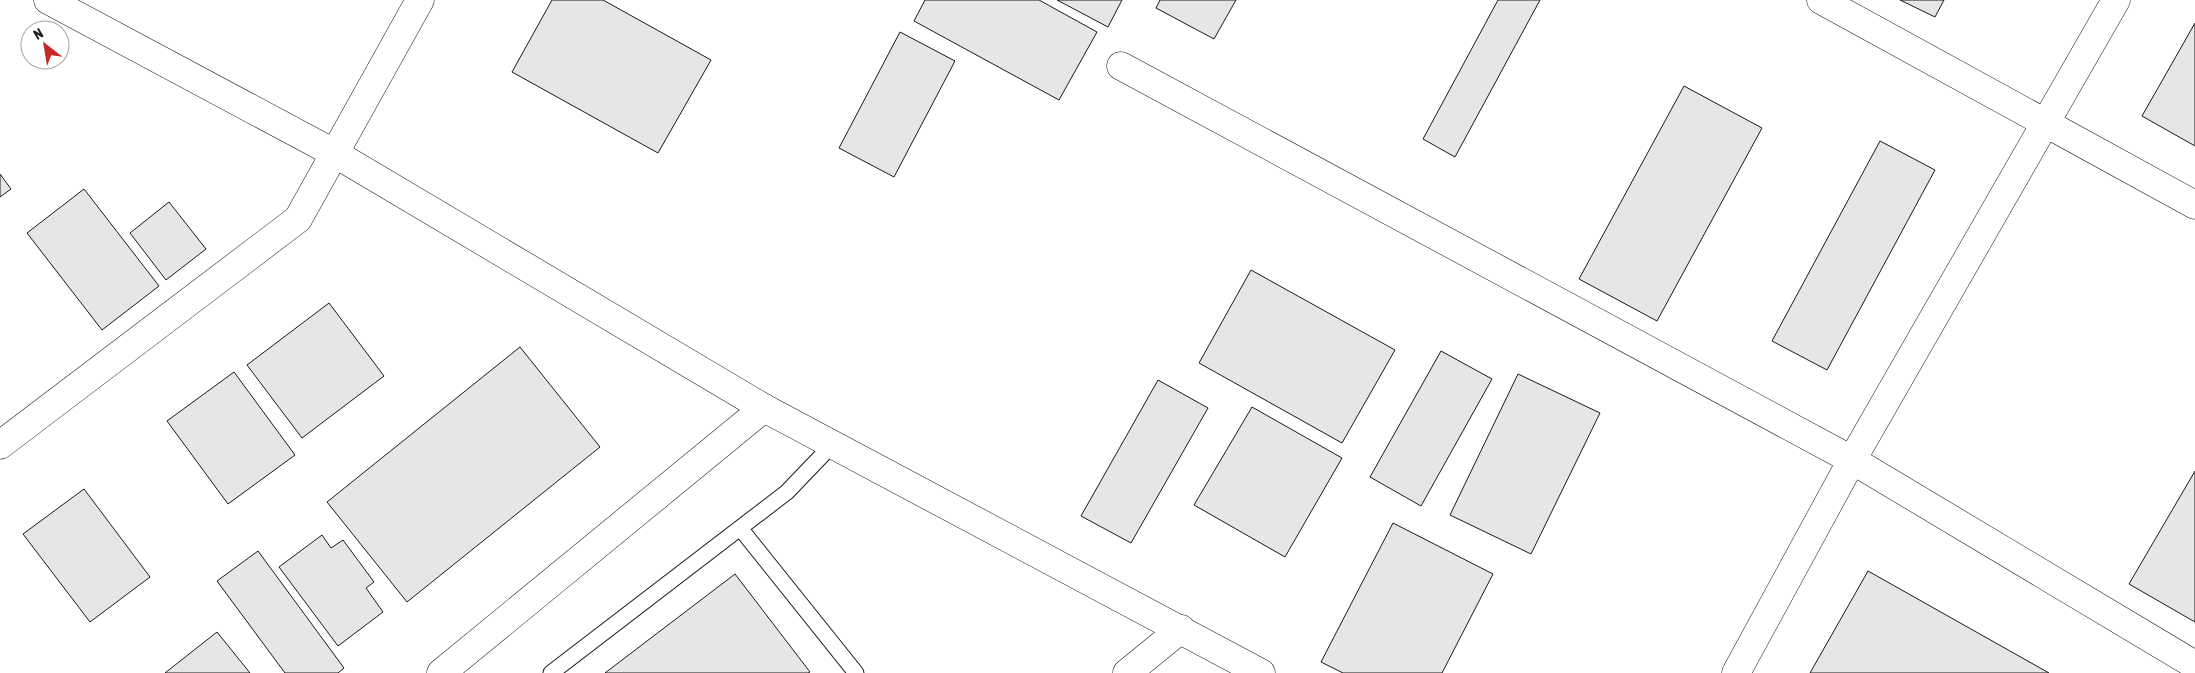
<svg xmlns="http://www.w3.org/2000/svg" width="2195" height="673" font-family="'Asap Condensed',sans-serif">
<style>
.building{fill:#e6e6e6;stroke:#1a1a1a}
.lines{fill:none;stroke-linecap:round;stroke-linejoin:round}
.lane-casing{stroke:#1a1a1a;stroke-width:17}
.street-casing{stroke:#1a1a1a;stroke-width:29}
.secondary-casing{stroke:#1a1a1a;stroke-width:29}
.lane{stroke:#fff;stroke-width:15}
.street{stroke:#fff;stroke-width:28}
.secondary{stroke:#fff;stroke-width:28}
</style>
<rect width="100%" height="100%" fill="#fff"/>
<path class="building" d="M552 0H603L711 60 658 153 512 72Z
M925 0H1039L1097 32 1059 100 914 21Z
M1057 0H1122L1108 27Z
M1160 0H1236L1214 39 1156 8Z
M1498 0H1540L1455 157 1423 139Z
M1900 0H1944L1935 17Z
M2195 23V146L2142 116Z
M900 32 955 61 894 177 839 148Z
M1684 86 1762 128 1657 321 1579 279Z
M1880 141 1935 170 1827 370 1772 341Z
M0 174 11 189 0 197Z
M84 189 159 286 102 330 27 233Z
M169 202 206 249 166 280 130 233Z
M1251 270 1395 350 1342 443 1199 363Z
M329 303 384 376 302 438 247 365Z
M520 347 600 447 407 602 327 502Z
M1441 351 1492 379 1421 506 1370 477Z
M234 372 295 455 228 504 167 421Z
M1518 374 1600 413 1531 554 1450 515Z
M1158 380 1208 408 1131 543 1081 516Z
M1252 407 1342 458 1285 557 1194 505Z
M2195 471V622L2129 584Z
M84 489 150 577 90 622 23 534Z
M1393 523 1493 574 1442 673H1343L1321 662Z
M322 535 331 548 343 540 374 582 366 588 383 612 338 646 279 567Z
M258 551 344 668 338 673H285L217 581Z
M1868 571 2049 673H1810Z
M735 574 810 672 808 673H605Z
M217 632 250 673H165Z"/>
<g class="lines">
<g class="lane-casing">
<path id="lane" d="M740 528 856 673
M551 673 787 492 833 444"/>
</g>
<g class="street-casing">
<path id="street" d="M1821 0 2195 205
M1121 66 1852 460 2195 665
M0 445 298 219 420 0
M441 673 764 408
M1127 673 1181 629
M1736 673 1852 460 2116 0"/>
</g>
<g class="secondary-casing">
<path id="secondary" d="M48 0 334 153 764 408 1261 673"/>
</g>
<use href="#lane" class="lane"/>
<use href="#street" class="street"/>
<use href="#secondary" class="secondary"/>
</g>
<g transform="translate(45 45) rotate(329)"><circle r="24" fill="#ffffff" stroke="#a3a3a3"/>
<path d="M0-4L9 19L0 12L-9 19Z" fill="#c62828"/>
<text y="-8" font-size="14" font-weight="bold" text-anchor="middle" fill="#1a1a1a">N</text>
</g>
</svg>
